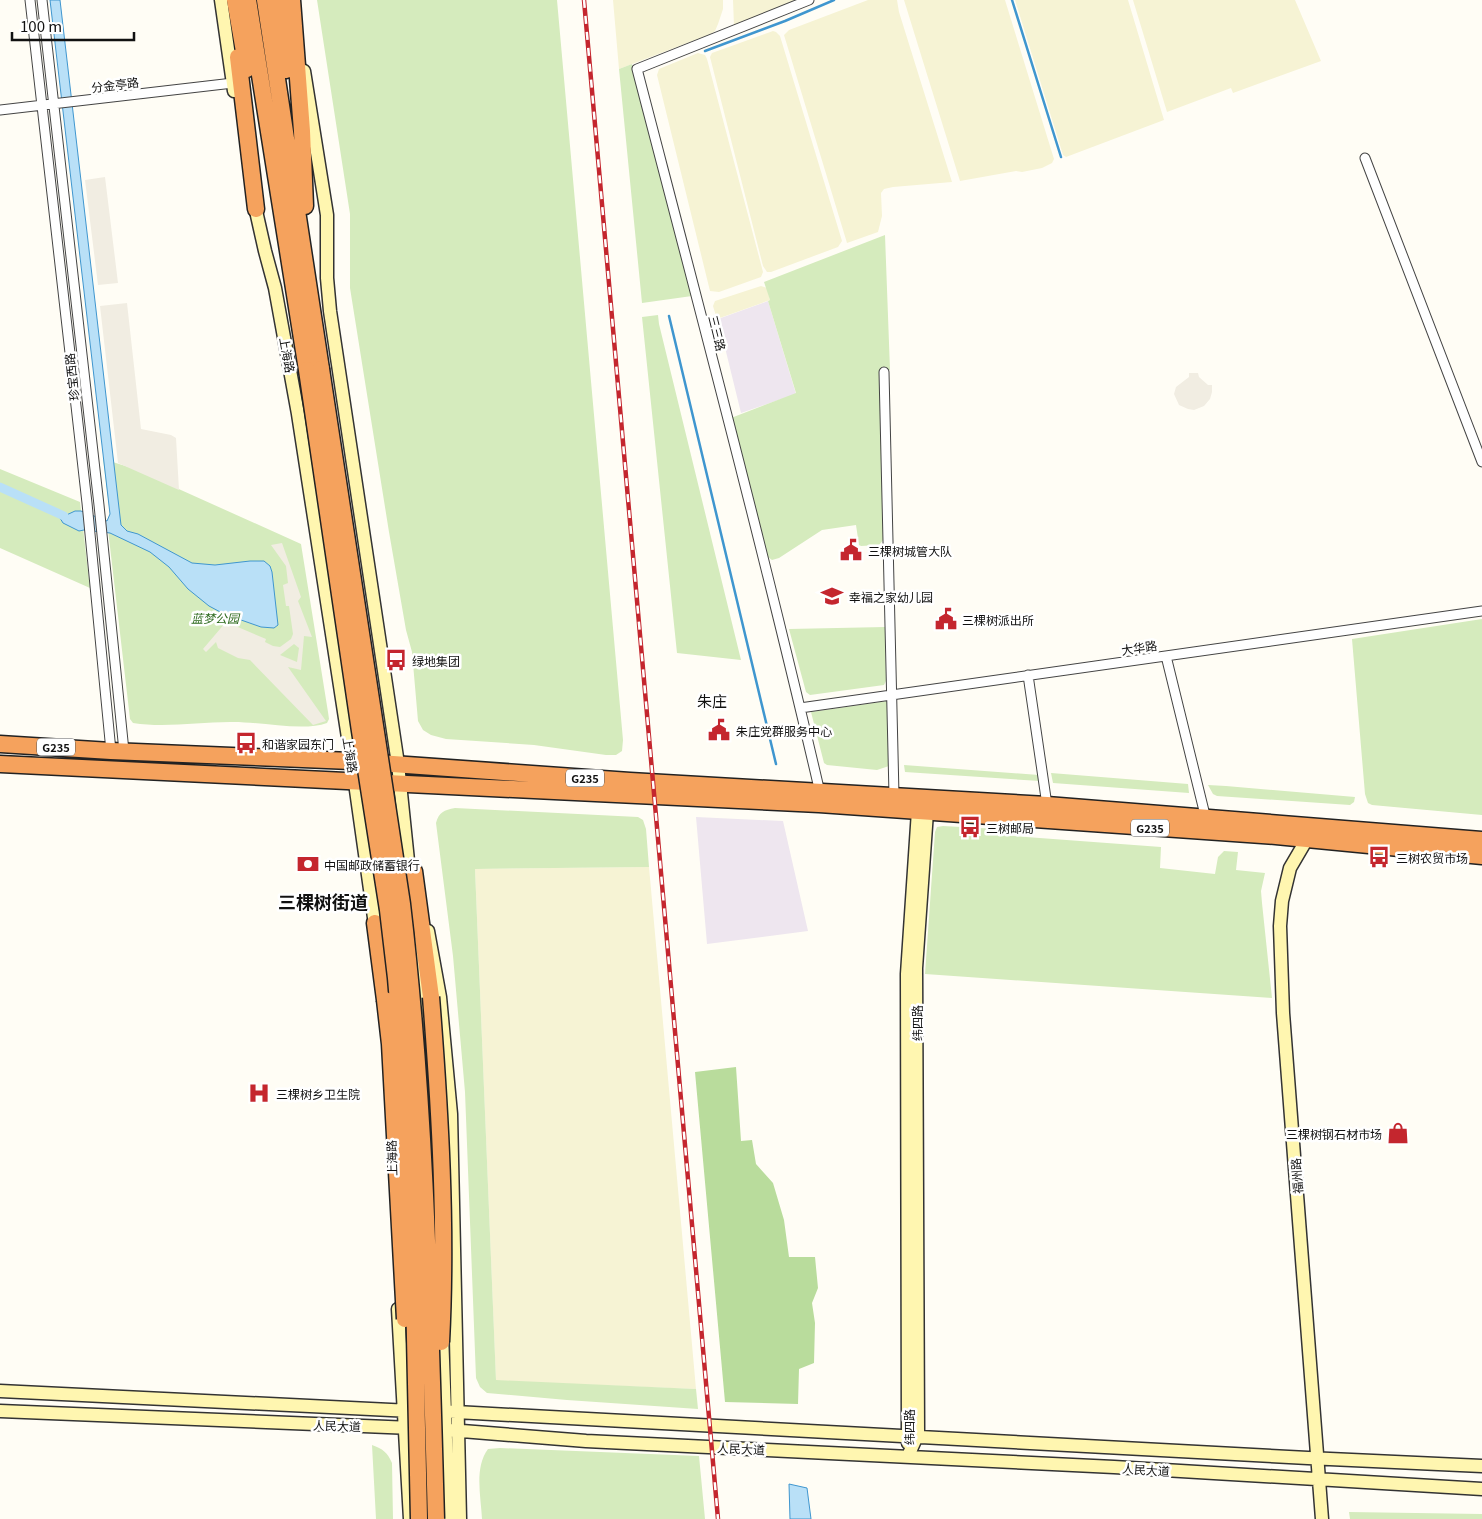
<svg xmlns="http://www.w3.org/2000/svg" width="1482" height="1519" font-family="Georgia,'Noto Sans SC',serif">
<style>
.industrial{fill:#eee6ef}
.farmland{fill:#f6f3d4}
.green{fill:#d5ebbd}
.forest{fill:#b9dc9c}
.plaza{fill:#f1ede2;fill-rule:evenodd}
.water{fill:#b9e0f7;stroke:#3f96cf}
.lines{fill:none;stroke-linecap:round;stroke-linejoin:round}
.stream{stroke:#3f96cf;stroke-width:2.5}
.canal{stroke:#b9e0f7;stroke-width:9}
.street-casing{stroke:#444;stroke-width:11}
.secondary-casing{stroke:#333;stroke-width:15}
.highway-casing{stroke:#222;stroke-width:19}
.street{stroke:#fff;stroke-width:9}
.secondary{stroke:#fff6b0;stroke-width:12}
.highway{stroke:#f5a25d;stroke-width:16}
.rail-casing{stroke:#c4262e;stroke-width:4.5}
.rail{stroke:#fff;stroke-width:2.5;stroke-dasharray:8;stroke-linecap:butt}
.highway-bridge-casing{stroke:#222;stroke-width:19;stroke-linecap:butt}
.highway-bridge{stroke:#f5a25d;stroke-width:16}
.labels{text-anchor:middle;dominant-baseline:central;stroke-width:5;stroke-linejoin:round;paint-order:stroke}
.shield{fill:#fff;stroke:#585858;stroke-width:1}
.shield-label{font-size:11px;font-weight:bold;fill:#111}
.street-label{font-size:12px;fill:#111;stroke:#fff}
.poi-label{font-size:12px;fill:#111;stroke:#fff;text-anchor:start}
.park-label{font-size:12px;font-style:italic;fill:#2f6b1f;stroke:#fff}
.quarter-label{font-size:15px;fill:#111;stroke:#fff}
.district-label{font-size:18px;font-weight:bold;fill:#111;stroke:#fff}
</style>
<rect width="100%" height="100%" fill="#fffdf5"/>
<path class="industrial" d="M768 301 796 394 741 413 718 319Z
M696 817 783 821 808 931 707 944Z"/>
<path class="farmland" d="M613 0H723V9L718 24 715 31 711 34 619 69Z
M733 0H799L734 26Z
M868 0H897L899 12 952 182 893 187 884 189 881 193 882 216 878 232 847 243 784 35 789 30Z
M904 0H1005L1054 159 1052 163 1042 168 1022 172 1016 171 960 181Z
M1015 0H1128L1164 120 1066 157 1063 155Z
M1133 0H1295L1321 61 1233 93 1231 88 1167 112Z
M773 31 776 32 780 36 842 241 838 247 771 272H767L763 266 710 57 712 53Z
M698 53 705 55 707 59 763 272 761 277 719 292 710 291 657 75 659 69Z
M761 286 767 288 770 300 717 319 713 306 715 301Z
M649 867 696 1389 496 1381 475 869Z"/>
<path class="green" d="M317 0H557L623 740 622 751 616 755H606L534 745 446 739 431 735 423 730 418 721 412 652 406 630 389 532 350 288V214Z
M632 64 692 296 642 303 619 69Z
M885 235 890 370H882L884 539 879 545 861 546 859 545 856 525 822 530 779 558 772 560 768 557 731 418 796 393 768 301 770 300 764 282Z
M658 315 659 324 741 660 677 653 642 317Z
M103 459 132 468 301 544 328 712 329 719 327 723C303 732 257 721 230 722 198 722 165 728 133 723L130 719 107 521 110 514Z
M0 469 80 502 90 588 0 548Z
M1482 619V815L1372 805 1368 803 1365 794 1352 639Z
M885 627 886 681 884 685 810 695 806 692 789 629Z
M887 701 889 766 877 770 827 765 824 763 811 712Z
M904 765 1039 775 1040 781 905 772Z
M1051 773 1188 784 1189 793 1053 783Z
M1208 785 1226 786 1355 797 1354 802 1350 805 1217 796 1213 794Z
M455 808 638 817 643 820 646 829 649 867 475 869 496 1380 696 1389 698 1409 567 1400 487 1393 480 1387 476 1378 465 1092 453 956 436 823C439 812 444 810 455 808Z
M943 826 998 829 1001 835 1161 847 1160 868 1215 874 1218 857 1224 851 1238 852 1236 870 1265 873 1261 891 1262 903 1272 998 925 974 935 832 937 827Z
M372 1445C383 1449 387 1452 392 1463L393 1519H376Z
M500 1448 699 1456 705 1519H482C481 1497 474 1468 488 1449Z
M1349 1512 1482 1514V1519H1350Z"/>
<path class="forest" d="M736 1067 741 1141 752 1140 756 1164 773 1183 784 1220 789 1257H815L818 1288 812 1303 815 1323 814 1363 799 1369 798 1404 725 1402 695 1072Z"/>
<path class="plaza" d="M105 177 118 283 98 285 85 180Z
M127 303 141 429 171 435 176 438 179 490 118 463 100 306Z
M1189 373H1198L1199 377 1208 385H1212V392L1210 399 1204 406 1194 410 1188 409 1179 405 1174 394 1176 387 1189 377Z
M282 543 301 597 298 601 312 637 304 636 301 670 288 667 326 721 313 725 250 660 238 658 218 648 216 642 206 652 203 649 226 622 266 639 265 642 273 646 280 647 291 639 293 634 289 606H286L283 585 288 583 286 566 271 545ZM294 644 299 648 297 662 280 655Z"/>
<path class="water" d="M50 0H60L121 525 127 531 138 534 192 563 215 565 250 561H264L270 566 272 572 278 625 274 628 261 627 224 614 209 606 188 589 169 567 150 552 110 533 84 530 79 531 63 523 60 518 75 511H81L107 521 110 514Z
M789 1484 807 1488 811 1519H790Z"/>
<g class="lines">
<path class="stream" d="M1012 0 1061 157
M705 51 785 21 834 0
M669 316 776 764"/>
<path class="canal" d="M0 487 64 516"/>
<g class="street-casing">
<path id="street" d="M30 0 87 503 111 751
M42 0 99 505 124 751
M809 0 637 69C699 307 762 544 818 784
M0 110 233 83
M1365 158 1482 462
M884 372 894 795
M1166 656 1206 819
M1028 675 1047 805
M800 708 1482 611"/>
</g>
<g class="secondary-casing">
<path id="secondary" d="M221 0 234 91
M304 71 327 215V278L330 311 398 764 410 880
M254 202 265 251 275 288 298 414 355 783 376 932
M1307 839 1290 868 1282 901 1280 926 1283 1013 1322 1519
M428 931 440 997 451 1114 460 1519
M416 945 430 1092
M398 1309 410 1519
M442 1334 449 1519
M0 1391 411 1411
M0 1411 412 1428
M438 1411 1308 1458 1482 1466
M437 1429 586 1441 1114 1467 1482 1489
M908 1443 907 974 918 811
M908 1456 917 1436 918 1431 916 968 927 812"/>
</g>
<g class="highway-casing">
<path id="highway" d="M235 0 247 69
M248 0 307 370
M265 0 321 369
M278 0 286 70
M292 0 302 131 305 206
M238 57 256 209
M0 744 111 751 351 761 630 781 1047 805 1482 840
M0 764 819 804 1276 836 1482 856
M414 871 431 997
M375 923 385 1000"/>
</g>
<use href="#street" class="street"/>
<use href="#secondary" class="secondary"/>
<use href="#highway" class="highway"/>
<g class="rail-casing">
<path id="rail" d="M584 0 718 1519"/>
</g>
<use href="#rail" class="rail"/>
<g class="highway-bridge-casing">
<path id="highway-bridge" d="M321 369 402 904C426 1108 430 1313 436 1519
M307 370 360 731 388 910 396 978 402 1050 414 1292 419 1519
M431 997C440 1111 447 1227 441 1342
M385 1000 390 1044 405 1319"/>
</g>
<use href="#highway-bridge" class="highway-bridge"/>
</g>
<defs>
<g id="civic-bare" transform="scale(1.725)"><path d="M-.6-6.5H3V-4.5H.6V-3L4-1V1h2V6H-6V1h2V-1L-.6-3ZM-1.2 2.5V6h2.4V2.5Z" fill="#c4262e" stroke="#fff" stroke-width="2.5" paint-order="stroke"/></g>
<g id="school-bare" transform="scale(1.725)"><path d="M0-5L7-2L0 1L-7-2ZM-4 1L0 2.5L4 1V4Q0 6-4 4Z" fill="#c4262e" stroke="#fff" stroke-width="2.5" paint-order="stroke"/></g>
<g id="bus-bare" transform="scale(1.725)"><path d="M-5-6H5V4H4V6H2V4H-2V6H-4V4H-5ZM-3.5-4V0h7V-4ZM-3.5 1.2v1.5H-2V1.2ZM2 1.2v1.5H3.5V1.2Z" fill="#c4262e" stroke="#fff" stroke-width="2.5" paint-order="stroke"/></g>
<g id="bank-bare" transform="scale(1.725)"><path d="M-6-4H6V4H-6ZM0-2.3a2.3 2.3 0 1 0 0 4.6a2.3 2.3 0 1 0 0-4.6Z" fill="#c4262e" stroke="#fff" stroke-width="2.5" paint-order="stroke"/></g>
<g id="hospital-bare" transform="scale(1.725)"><path d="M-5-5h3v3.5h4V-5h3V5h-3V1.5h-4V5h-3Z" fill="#c4262e" stroke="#fff" stroke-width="2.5" paint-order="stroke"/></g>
<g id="shop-bare" transform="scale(1.725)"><path d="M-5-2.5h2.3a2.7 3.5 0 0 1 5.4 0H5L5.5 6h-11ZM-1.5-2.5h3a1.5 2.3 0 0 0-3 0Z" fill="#c4262e" stroke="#fff" stroke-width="2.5" paint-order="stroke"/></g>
</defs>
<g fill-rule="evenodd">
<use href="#civic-bare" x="851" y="550"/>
<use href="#school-bare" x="832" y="596"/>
<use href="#civic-bare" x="946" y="619"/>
<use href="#bus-bare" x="396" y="660"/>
<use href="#civic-bare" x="719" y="730"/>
<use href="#bus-bare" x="246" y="743"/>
<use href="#bus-bare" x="970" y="827"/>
<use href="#bus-bare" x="1379" y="857"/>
<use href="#bank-bare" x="308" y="864"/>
<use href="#hospital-bare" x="259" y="1093"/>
<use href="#shop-bare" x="1398" y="1133"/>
</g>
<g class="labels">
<g class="shield">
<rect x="37" y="738.5" width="38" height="17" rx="4"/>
<rect x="566" y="769.5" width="38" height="17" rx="4"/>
<rect x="1131" y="819.5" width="38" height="17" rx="4"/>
</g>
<g class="shield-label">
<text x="56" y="747">G235</text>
<text x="585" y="778">G235</text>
<text x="1150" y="828">G235</text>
</g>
<g class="street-label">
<text transform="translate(115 84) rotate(-7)">分金亭路</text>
<text transform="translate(718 333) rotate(76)">三三路</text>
<text transform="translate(288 355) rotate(80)">上海路</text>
<text transform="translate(71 377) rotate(-96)">珍宝西路</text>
<text transform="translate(1139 647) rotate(-8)">大华路</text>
<text transform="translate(351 755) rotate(81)">上海路</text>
<text transform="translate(916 1023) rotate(-90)">纬四路</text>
<text transform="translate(391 1158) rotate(-92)">上海路</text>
<text transform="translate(1296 1176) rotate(-94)">福州路</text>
<text transform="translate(337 1425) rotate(2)">人民大道</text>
<text transform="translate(908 1427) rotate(-90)">纬四路</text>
<text transform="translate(741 1448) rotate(3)">人民大道</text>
<text transform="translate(1146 1469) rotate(4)">人民大道</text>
</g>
<g class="poi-label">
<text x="868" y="550">三棵树城管大队</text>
<text x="849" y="596">幸福之家幼儿园</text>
<text x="962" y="619">三棵树派出所</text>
<text x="412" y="660">绿地集团</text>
<text x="736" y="730">朱庄党群服务中心</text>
<text x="262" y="743">和谐家园东门</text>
<text x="986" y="827">三树邮局</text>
<text x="1396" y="857">三树农贸市场</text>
<text x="324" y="864">中国邮政储蓄银行</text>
<text x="276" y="1093">三棵树乡卫生院</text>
<text x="1382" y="1133" text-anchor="end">三棵树钢石材市场</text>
</g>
<g class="park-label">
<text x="215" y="617">蓝梦公园</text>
</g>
<g class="quarter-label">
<text x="712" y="700">朱庄</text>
</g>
<g class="district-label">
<text x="323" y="901">三棵树街道</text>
</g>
</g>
<path d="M12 32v8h122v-8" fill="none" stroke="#111111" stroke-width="2.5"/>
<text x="20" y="32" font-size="15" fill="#111111" stroke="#ffffff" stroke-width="4" paint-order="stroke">100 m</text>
</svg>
